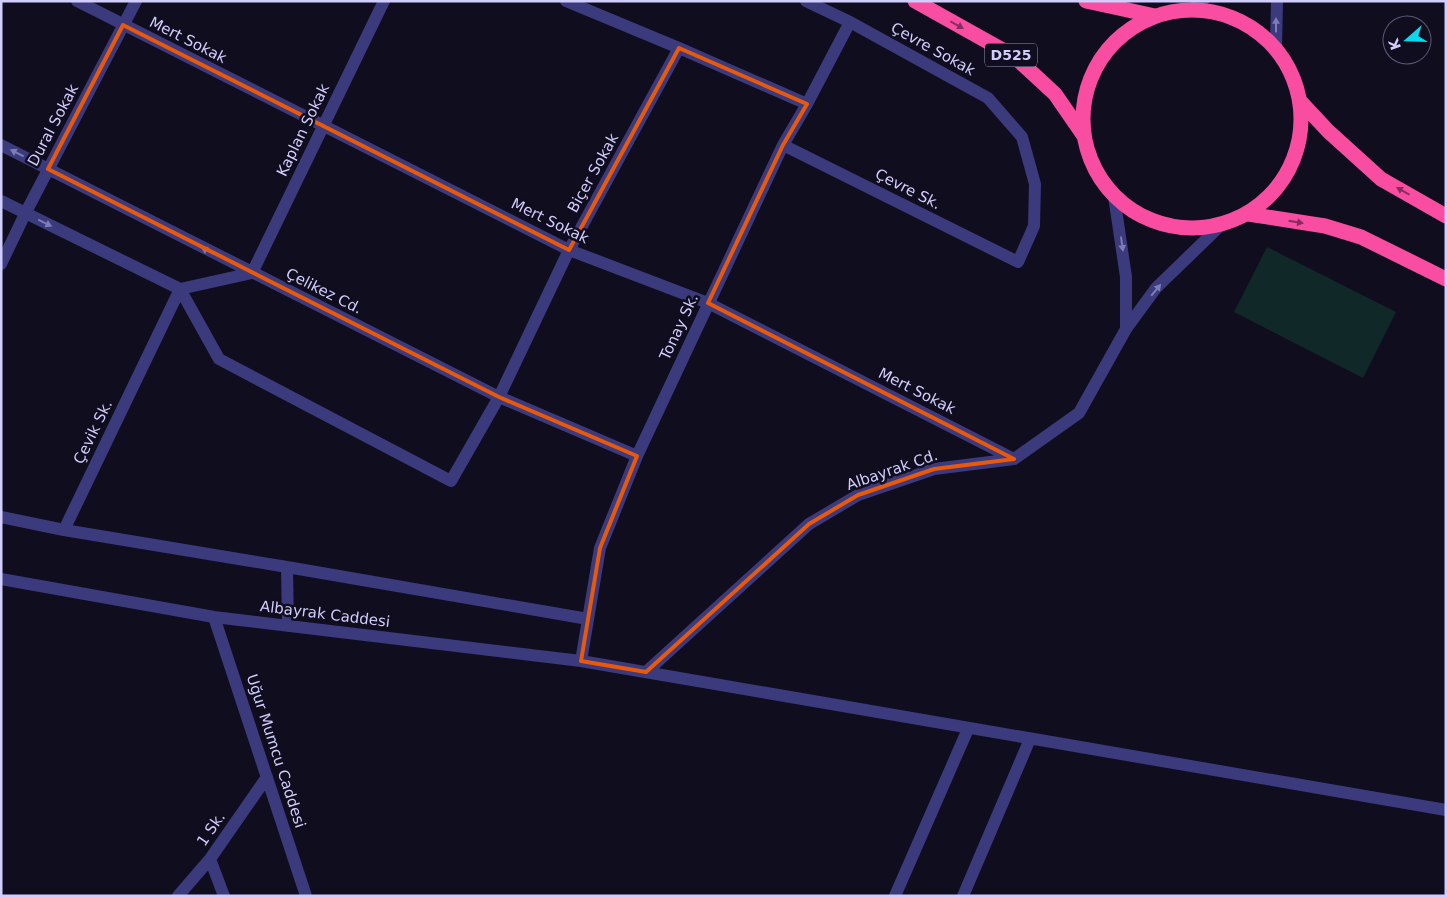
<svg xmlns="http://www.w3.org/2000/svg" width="1447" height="897" font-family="'DejaVu Sans',sans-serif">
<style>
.grass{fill:#102827}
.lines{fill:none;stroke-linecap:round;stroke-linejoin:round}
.minor{stroke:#3b3a7c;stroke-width:12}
.highway{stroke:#f84da1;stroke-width:15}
.oneway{fill:#842d60}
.oneway2{fill:#7e7cb6}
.marked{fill:none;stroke:#e8590c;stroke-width:4;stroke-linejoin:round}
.labels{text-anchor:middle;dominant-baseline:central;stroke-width:5;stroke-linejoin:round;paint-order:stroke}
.shield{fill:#100d1f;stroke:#9793ba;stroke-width:1}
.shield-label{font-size:14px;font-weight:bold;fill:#d1cdfd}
.street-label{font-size:15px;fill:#d1cdfd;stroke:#100d1f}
</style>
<rect width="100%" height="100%" fill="#100d1f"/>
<path class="grass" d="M1267 247 1396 312 1363 378 1234 312Z"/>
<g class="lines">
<path class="minor" d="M77 1 569 250 708 303 1014 459
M566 1 679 48 807 104
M1191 10 1203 1
M1276 48 1277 1
M1 145 499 397 637 456
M783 145 1018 262 1034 226 1035 184 1022 137 988 98 850 22 806 1
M1114 196 1126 277V329
M1 201 180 289 252 273
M1 264 25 214 136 1
M252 273 384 1
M180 289 219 359 451 481 499 397 569 250 679 48
M1 517 64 530 180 289
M64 530 287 567 288 626
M287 567 588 619
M1 579 214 617 581 661 1446 810
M214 617 306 896
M581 661 600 548 637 456 783 145 807 104 850 22
M646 672 809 524 858 495 934 469 1014 459 1079 413 1126 329 1156 288 1220 226
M210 859 224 896
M178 896 210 859 267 777
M895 896 968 729
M963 896 1030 739"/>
<path class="highway" d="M915 1 1015 57 1055 94 1084 136
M1086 1 1155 16
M1083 119a109 109 0 1 1 218 0a109 109 0 1 1-218 0Z
M1300 101 1328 131 1381 179 1446 216
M1248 214 1325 226 1361 237 1446 279"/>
</g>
<defs><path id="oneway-solid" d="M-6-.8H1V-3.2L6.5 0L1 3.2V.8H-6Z" transform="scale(1.25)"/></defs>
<g class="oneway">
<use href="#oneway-solid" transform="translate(957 25) rotate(29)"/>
<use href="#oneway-solid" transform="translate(1403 191) rotate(-150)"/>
<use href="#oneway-solid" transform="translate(1296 222) rotate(9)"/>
</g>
<g class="oneway2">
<use href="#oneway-solid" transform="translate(1276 25) rotate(-90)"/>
<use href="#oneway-solid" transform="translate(17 153) rotate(-153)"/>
<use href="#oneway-solid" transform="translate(45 223) rotate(26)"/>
<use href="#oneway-solid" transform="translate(1122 244) rotate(82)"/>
<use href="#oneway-solid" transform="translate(208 251) rotate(-153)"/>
<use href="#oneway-solid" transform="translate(1156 290) rotate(-50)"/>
</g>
<path class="marked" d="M123 25 569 250 679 48 807 104 783 145 708 303 1014 459 934 469 858 495 809 524 646 672 581 661 600 548 637 456 499 397 48 169Z"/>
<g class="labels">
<rect class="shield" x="985" y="43.5" width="52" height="23" rx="4"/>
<g class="shield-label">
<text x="1011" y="55">D525</text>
</g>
<g class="street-label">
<text transform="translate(188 40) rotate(27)">Mert Sokak</text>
<text transform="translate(933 49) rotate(29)">Çevre Sokak</text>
<text transform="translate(53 125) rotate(-62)">Dural Sokak</text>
<text transform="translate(303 130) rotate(-64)">Kaplan Sokak</text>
<text transform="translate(593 173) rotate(-61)">Biçer Sokak</text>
<text transform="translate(908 189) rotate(27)">Çevre Sk.</text>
<text transform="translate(550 221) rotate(26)">Mert Sokak</text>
<text transform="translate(324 291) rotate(27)">Çelikez Cd.</text>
<text transform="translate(679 327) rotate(-65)">Tonay Sk.</text>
<text transform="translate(917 391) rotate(27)">Mert Sokak</text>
<text transform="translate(93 432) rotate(-64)">Çevik Sk.</text>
<text transform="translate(892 470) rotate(-19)">Albayrak Cd.</text>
<text transform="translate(325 614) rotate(7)">Albayrak Caddesi</text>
<text transform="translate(276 751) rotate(72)">Uğur Mumcu Caddesi</text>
<text transform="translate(211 829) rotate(-55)">1 Sk.</text>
</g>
</g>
<rect width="1447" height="897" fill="none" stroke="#d1cdfd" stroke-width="5"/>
<g transform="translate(1407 40) rotate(250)"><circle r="24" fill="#100d1f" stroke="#5d5a78"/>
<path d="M0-4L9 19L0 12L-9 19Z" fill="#09d9ec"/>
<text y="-8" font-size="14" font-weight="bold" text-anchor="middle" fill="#d1cdfd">K</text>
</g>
</svg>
